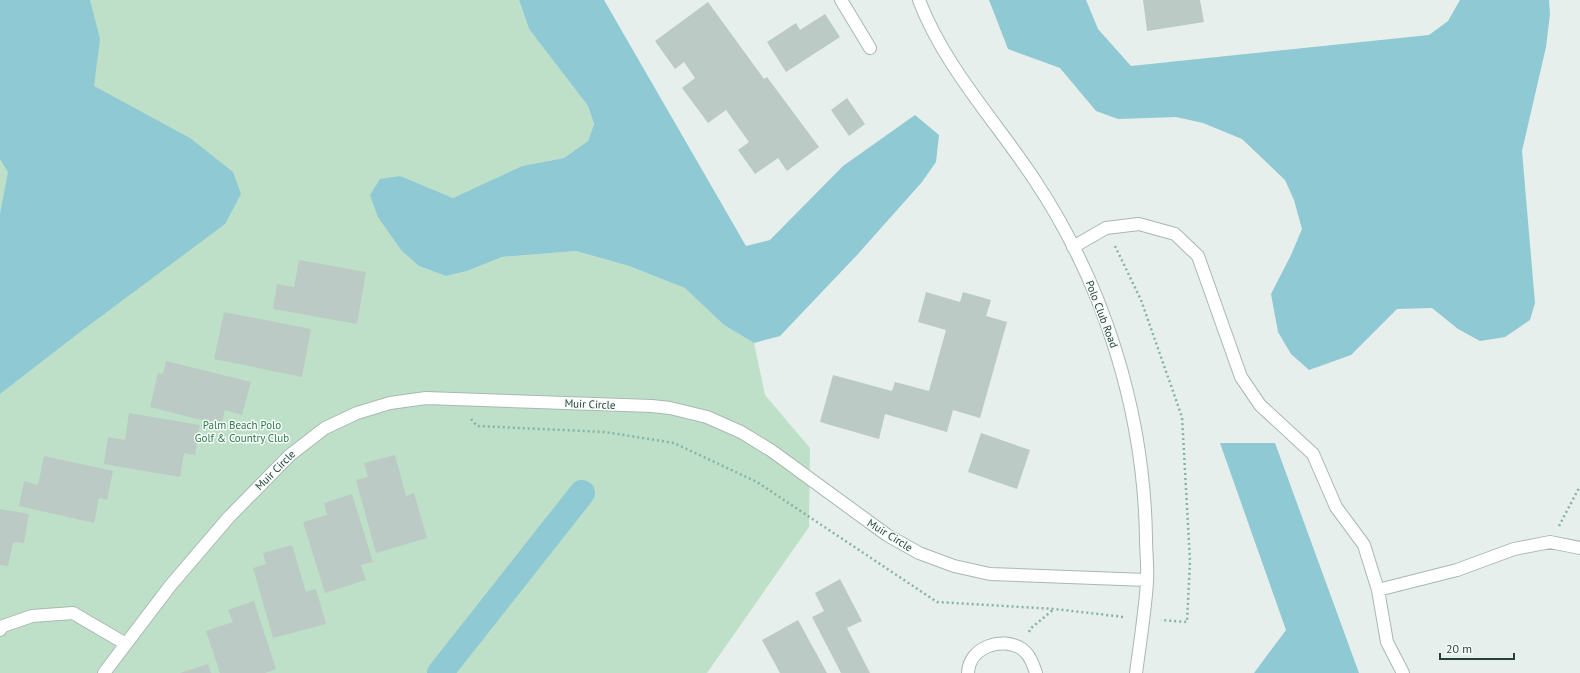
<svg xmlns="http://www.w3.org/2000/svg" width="1580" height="673" font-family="'PT Sans',sans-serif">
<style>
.green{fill:#bfe0c8}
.water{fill:#8ec9d4}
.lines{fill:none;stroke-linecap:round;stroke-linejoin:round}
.canal{stroke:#8ec9d4;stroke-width:26}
.building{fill:#bbcac4}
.minor-casing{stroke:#a8b8b2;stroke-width:14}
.path{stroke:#86b3a5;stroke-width:2.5;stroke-dasharray:2 3;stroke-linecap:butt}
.minor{stroke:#fff;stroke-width:12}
.labels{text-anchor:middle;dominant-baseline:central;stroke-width:3;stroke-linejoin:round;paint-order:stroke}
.street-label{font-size:11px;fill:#24423a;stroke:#f7fbf9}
.park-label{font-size:11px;fill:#2d7a4b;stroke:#f7fbf9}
</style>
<rect width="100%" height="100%" fill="#e6efeb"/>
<path class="green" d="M0 0H519L529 29 588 106 594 124 588 141 564 158 522 166 453 198 427 188 419 266 446 276 467 271 502 257 576 251 629 266 686 288 724 325 754 343 765 395 810 448 809 527 707 673H0Z"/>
<path class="water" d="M0 0H90L100 39 94 86 190 138 233 172 241 194 225 224 80 332 0 394V214L8 172 0 159Z
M519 0H604L746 246 770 240 843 166 915 115 939 135 936 162 922 182 857 255 780 336 754 343 724 325 685 288 629 266 576 251 502 257 467 271 446 276 419 266 401 250 378 217 370 195 380 179 400 176 453 198 522 166 564 158 588 141 594 124 588 106 529 29Z
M989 0H1086L1098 29 1131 66 1429 35 1448 21 1460 0H1549L1550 14 1546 47 1522 151 1535 303 1530 320 1505 337 1480 341 1458 329 1432 308 1397 309 1351 355 1309 370 1291 354 1278 332 1271 294 1291 255 1302 229 1294 200 1285 180 1242 139 1203 123 1176 117 1118 119 1096 111 1060 68 1008 49Z
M1220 443H1275L1359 673H1254L1286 630Z"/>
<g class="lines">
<path class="canal" d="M440 673 582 493"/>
</g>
<path class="building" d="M1143 0H1200L1204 22 1147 31Z
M708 2 764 79 767 77 819 147 787 171 778 158 755 174 738 150 749 142 726 110 708 123 682 88 695 78 684 62 675 69 655 41Z
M825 14 840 37 786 72 767 42 796 23 800 30Z
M847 98 865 124 849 136 831 110Z
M299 260 366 272 357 324 273 309 277 284 294 287Z
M926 292 960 302 963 292 991 300 986 316 1007 322 980 418 953 410 947 432 885 414 879 439 820 422 833 375 892 391 895 382 929 391 946 330 918 322Z
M224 312 311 329 302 377 214 359Z
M166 361 251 382 242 415 225 410 221 425 150 407 158 373 163 374Z
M129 413 200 425 195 455 184 453 180 477 104 464 108 437 125 440Z
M981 433 1030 450 1017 489 968 472Z
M395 455 406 496 414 493 427 538 376 553 356 480 368 477 364 463Z
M44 456 113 471 107 500 99 498 94 523 19 506 24 481 38 485Z
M352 494 373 562 361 565 366 580 325 593 303 522 327 515 324 503Z
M0 509 29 514 24 543 13 542 8 566 0 565Z
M292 545 306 592 316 589 326 624 273 638 253 568 266 564 263 553Z
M840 579 862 621 847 628 870 673H841L812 617 824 611 815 593Z
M254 601 276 669 265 673H220L206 631 233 622 228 610Z
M798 620 827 673H780L762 640Z
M208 664 211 673H180Z"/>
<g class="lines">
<g class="minor-casing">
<path id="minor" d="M841 0 870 48
M919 0C944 66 995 120 1034 179 1104 284 1144 411 1146 538 1146 552 1148 567 1147 582 1145 612 1140 643 1136 673
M1073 247 1106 228 1139 224 1175 234 1198 256 1241 377 1260 405 1313 454 1336 507 1364 545 1378 590 1387 642 1403 673
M1378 590 1457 570 1514 549 1550 542 1580 548
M0 630 3 626 32 616 73 613 126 644
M104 673 170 586 229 517 290 455 325 428 357 413 390 403 426 398 652 406 670 408 707 417 741 432 772 451 887 535 919 553 954 566 990 574 1147 580
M968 673C969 647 1002 636 1022 649 1030 655 1033 664 1036 673"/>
</g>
<path class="path" d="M1115 246 1141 300 1182 417 1190 561 1187 622 1161 620
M471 419 477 426 605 432 674 443 757 482 937 602 1055 609 1124 617
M1559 526 1580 486
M1029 632 1030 629 1054 609"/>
<use href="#minor" class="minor"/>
</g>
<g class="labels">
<g class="street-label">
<text transform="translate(1102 314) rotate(69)">Polo Club Road</text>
<text transform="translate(590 404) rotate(2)">Muir Circle</text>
<text transform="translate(275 470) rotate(-45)">Muir Circle</text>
<text transform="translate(890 535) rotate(32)">Muir Circle</text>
</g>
<g class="park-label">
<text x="242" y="425">Palm Beach Polo<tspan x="242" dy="13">Golf &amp; Country Club</tspan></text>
</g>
</g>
<path d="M1440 653v6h74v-6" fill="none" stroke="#24423a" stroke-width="2"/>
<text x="1446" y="653" font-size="12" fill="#24423a" stroke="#f7fbf9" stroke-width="3" paint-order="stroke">20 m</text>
</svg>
